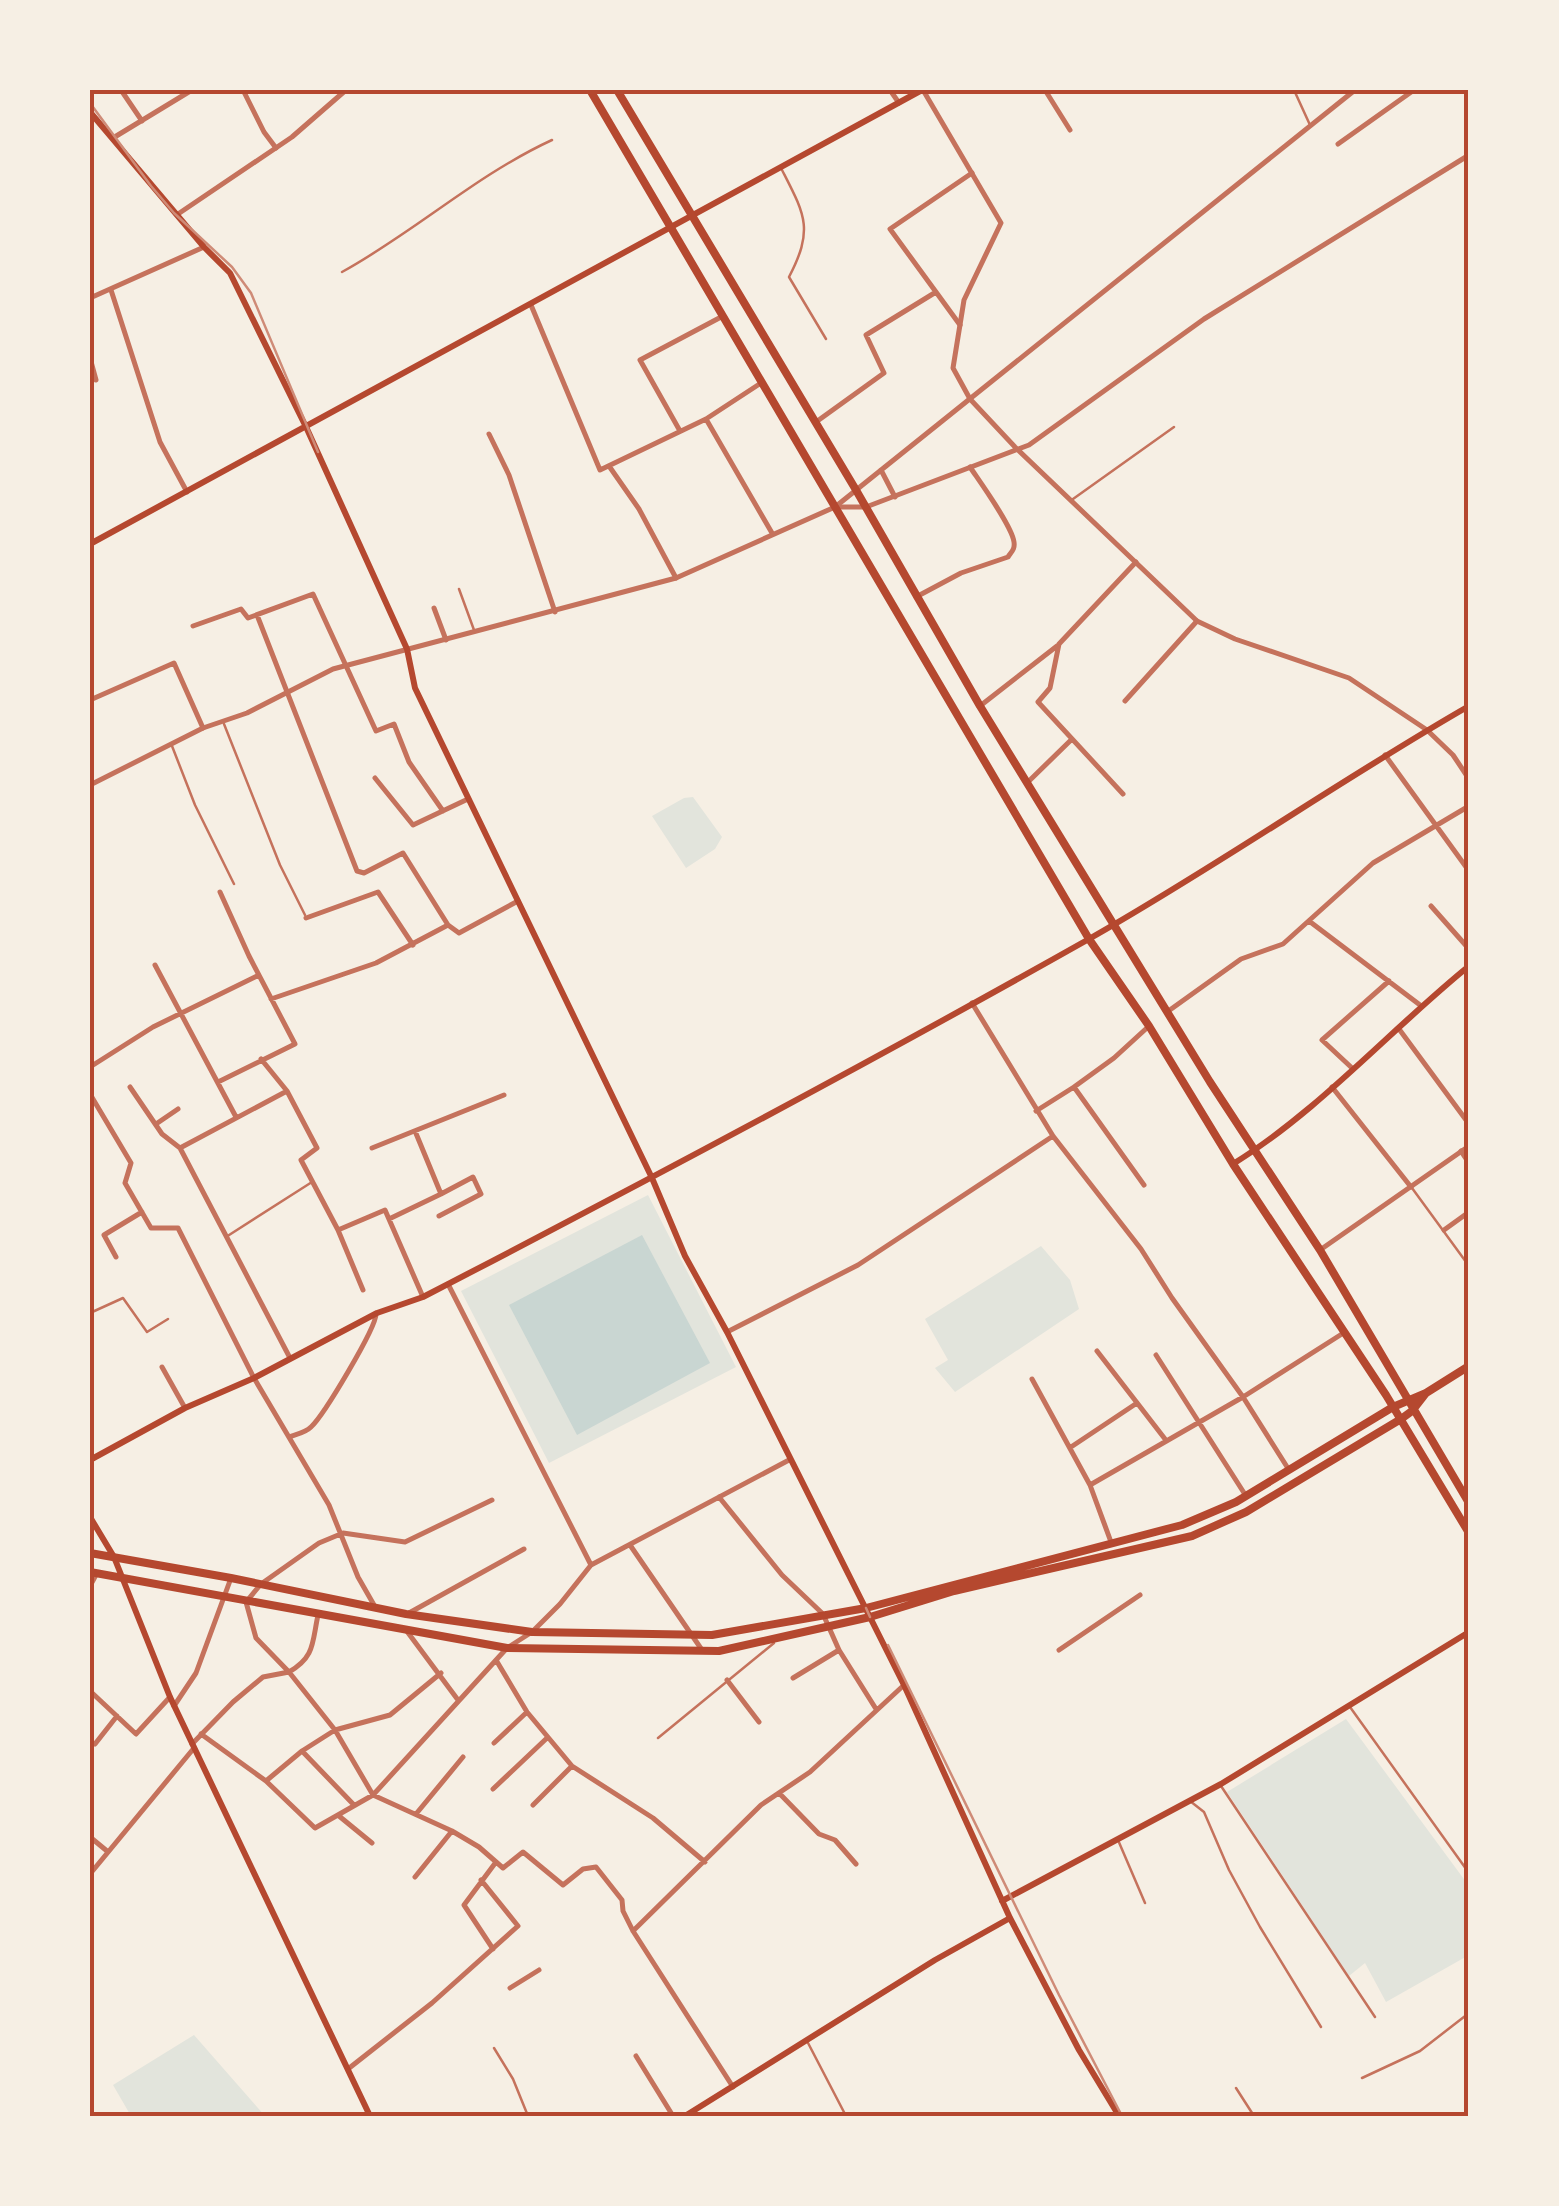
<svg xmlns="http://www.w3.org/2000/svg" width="1559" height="2206" font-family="Helvetica,sans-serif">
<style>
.green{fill:#e2e4dc}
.water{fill:#c9d6d2}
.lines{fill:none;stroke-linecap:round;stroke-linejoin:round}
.service{stroke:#c5725c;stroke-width:2.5}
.minor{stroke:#c5725c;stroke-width:5}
.tertiary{stroke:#c5725c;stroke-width:5}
.secondary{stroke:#b5482f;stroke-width:6}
.primary{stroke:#b5482f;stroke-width:8}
.tram{stroke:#cf8b77;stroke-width:2.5}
.neatline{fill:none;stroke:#b5482f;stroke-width:4}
</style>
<rect width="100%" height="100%" fill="#f6efe4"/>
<path class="green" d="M693 797 722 837 715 849 686 868 652 816 684 798Z
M648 1195 736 1367 549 1463 461 1291Z
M1041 1246 1070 1280 1079 1309 955 1392 935 1368 948 1360 925 1319Z
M1346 1719 1469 1886V1955L1386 2002 1365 1963 1349 1976 1227 1792Z
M194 2035 265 2116H174L171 2112 163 2116H131L113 2085Z"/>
<path class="water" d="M642 1235 710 1363 577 1435 509 1305Z"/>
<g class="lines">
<path class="service" d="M1294 90 1310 125
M782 170C805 215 814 229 789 277L826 339
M342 272C415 232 476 175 552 140
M1073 499 1174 427
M459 589 474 630
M224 724 280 865 305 915
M172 746 195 805 234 884
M1412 1188 1469 1266
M226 1237 312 1182
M90 1313 123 1298 147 1332 168 1319
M1350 1707 1469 1873
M658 1738 774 1643
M1221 1786 1375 2017
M1190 1801 1204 1812 1229 1870 1260 1927 1321 2027
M1118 1840 1145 1903
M807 2041 846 2116
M494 2048 513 2079 528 2116
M1362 2078 1420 2051 1469 2013
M1236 2088 1254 2116"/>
<path class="minor" d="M121 90 142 121
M243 90 264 132 276 148
M890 90 899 103
M1045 90 1070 130
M113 138 192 90
M1338 144 1414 90
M111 290 160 442 187 492
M936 292 960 325
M531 305 600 470 706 419 761 383
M90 358 96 380
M706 419 772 533
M816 422 884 373 866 335 936 292 890 229 972 173
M680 431 640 360 723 316
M489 434 509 475 555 612
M609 466 639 509 676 578
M881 470 895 497
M835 507 1355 90
M916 597 961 573 1008 557C1012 551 1015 549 1014 542 1012 526 980 482 970 467
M434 608 446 640
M257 615 357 871 364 873 403 853 448 925
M193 626 241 609 248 618 313 594 376 731 394 724 409 762 443 811
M90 700 174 663 203 728
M1125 701 1197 621
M980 706 1057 646
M1427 730 1453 755 1469 779
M1385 755 1469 871
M375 778 413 825 468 799
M1028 782 1071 740
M1123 794 1038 702 1050 688 1059 644 1136 562
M1431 906 1469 949
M306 918 378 892 413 945
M1309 921 1420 1005
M155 965 236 1117
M271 999 376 963 448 925 459 933 518 901
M972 1003 1053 1136 1141 1249 1172 1298 1243 1397 1289 1470
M1167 1012 1241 959 1283 944 1373 863 1469 806
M1399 1029 1469 1124
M261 1059 287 1091 317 1148 301 1160 338 1230 363 1290
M90 1067 153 1027 259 975
M1352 1068 1322 1040 1389 981
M218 1082 295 1044 249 956 220 892
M130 1087 162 1134 180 1148 290 1358
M1074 1087 1114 1058 1149 1026
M1332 1087 1411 1187
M90 1094 131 1163 125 1183 151 1228H178L254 1378 329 1505 358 1577 374 1605
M1036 1111 1074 1087 1144 1185
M156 1124 178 1109
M180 1148 287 1091
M372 1148 504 1095
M1461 1151 1469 1163
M439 1216 481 1194 473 1177 441 1194
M389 1219 441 1194 415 1131
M338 1230 385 1210 423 1297
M1444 1230 1469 1212
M116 1257 104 1235 142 1212
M448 1284 591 1565
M727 1332 858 1265 1053 1136
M1097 1351 1165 1439
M1156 1355 1246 1496
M162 1367 185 1408
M1032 1379 1090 1485 1111 1542
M289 1437C297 1434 305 1433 311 1427 324 1415 376 1328 376 1314
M1071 1447 1137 1403
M1090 1485 1243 1397 1345 1332
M719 1497 782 1575 823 1614 839 1650
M630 1545 702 1650
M90 1586 97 1573
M409 1613 524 1549
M318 1615C312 1643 315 1657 289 1672L256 1638 246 1602 261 1584 319 1543 343 1533 405 1542 492 1500
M406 1630 458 1700
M1059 1650 1140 1595
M496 1660 527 1712 572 1766 653 1818 705 1862
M793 1678 839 1650 876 1709
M727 1680 759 1722
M90 1691 136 1734 170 1697
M174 1706 196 1673 231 1578
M201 1734 266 1781 315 1828 373 1795 507 1648 532 1632 560 1604 591 1565 789 1460
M494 1743 527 1712
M95 1744 117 1716
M192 1744 233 1702 263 1677 289 1672 335 1730 373 1795 452 1831 479 1847 503 1868 523 1852 563 1885 583 1869 596 1867 622 1900 623 1911 633 1931 733 2087
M302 1751 354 1805
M266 1781 302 1751 335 1730 390 1715 441 1673
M493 1789 547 1738
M779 1793 819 1834 835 1840 856 1864
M533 1805 572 1766
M416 1814 463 1757
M339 1816 372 1843
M90 1837 107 1851
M415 1877 452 1831
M633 1931 761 1805 810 1772 904 1685
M493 1949 464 1905 496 1862
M510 1988 539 1970
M636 2056 673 2116
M348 2069 432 2003 518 1926 481 1880"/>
<path class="tertiary" d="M923 90 1001 223 964 300 953 368 970 399 1015 447 1197 621 1235 639 1349 678 1427 730
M178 214 292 137 346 90
M90 298 204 247
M90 785 203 728 247 713 333 669 676 578 835 507H866L1029 445 1204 319 1469 155
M1320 1250 1469 1146
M90 1874 194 1748"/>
<path class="secondary" d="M90 112 204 247 230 273 307 429 407 649 415 688 652 1178 685 1256 727 1332 904 1685 1010 1918 1079 2050 1119 2116
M90 544 922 90
M1233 1164C1320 1110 1390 1030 1469 966
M90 1460 185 1408 254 1378 377 1313 423 1297C647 1181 869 1063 1089 939 1218 866 1340 780 1469 706
M90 1517 114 1557 170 1697 370 2116
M1002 1901 1221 1784 1469 1632
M685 2116 935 1960 1010 1918"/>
<path class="primary" d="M590 90 1089 939 1149 1026 1233 1164 1386 1395 1469 1533
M617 90 856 490 980 706 1210 1082 1320 1250 1469 1503
M90 1553 231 1578 406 1614 532 1632 712 1635 866 1608 1182 1525 1236 1502 1393 1407 1426 1393 1469 1366
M90 1572 507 1648 719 1651 870 1617 954 1591 1192 1536 1246 1512 1401 1419 1412 1411 1426 1393"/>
<path class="tram" d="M90 103 151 186 174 213 232 267 251 293 318 452
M866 1608 870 1617
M888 1645 1059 1995 1122 2116"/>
</g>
<rect width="1559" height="2206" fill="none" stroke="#f6efe4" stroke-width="185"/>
<rect x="92" y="92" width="1374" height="2022" class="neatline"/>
</svg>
